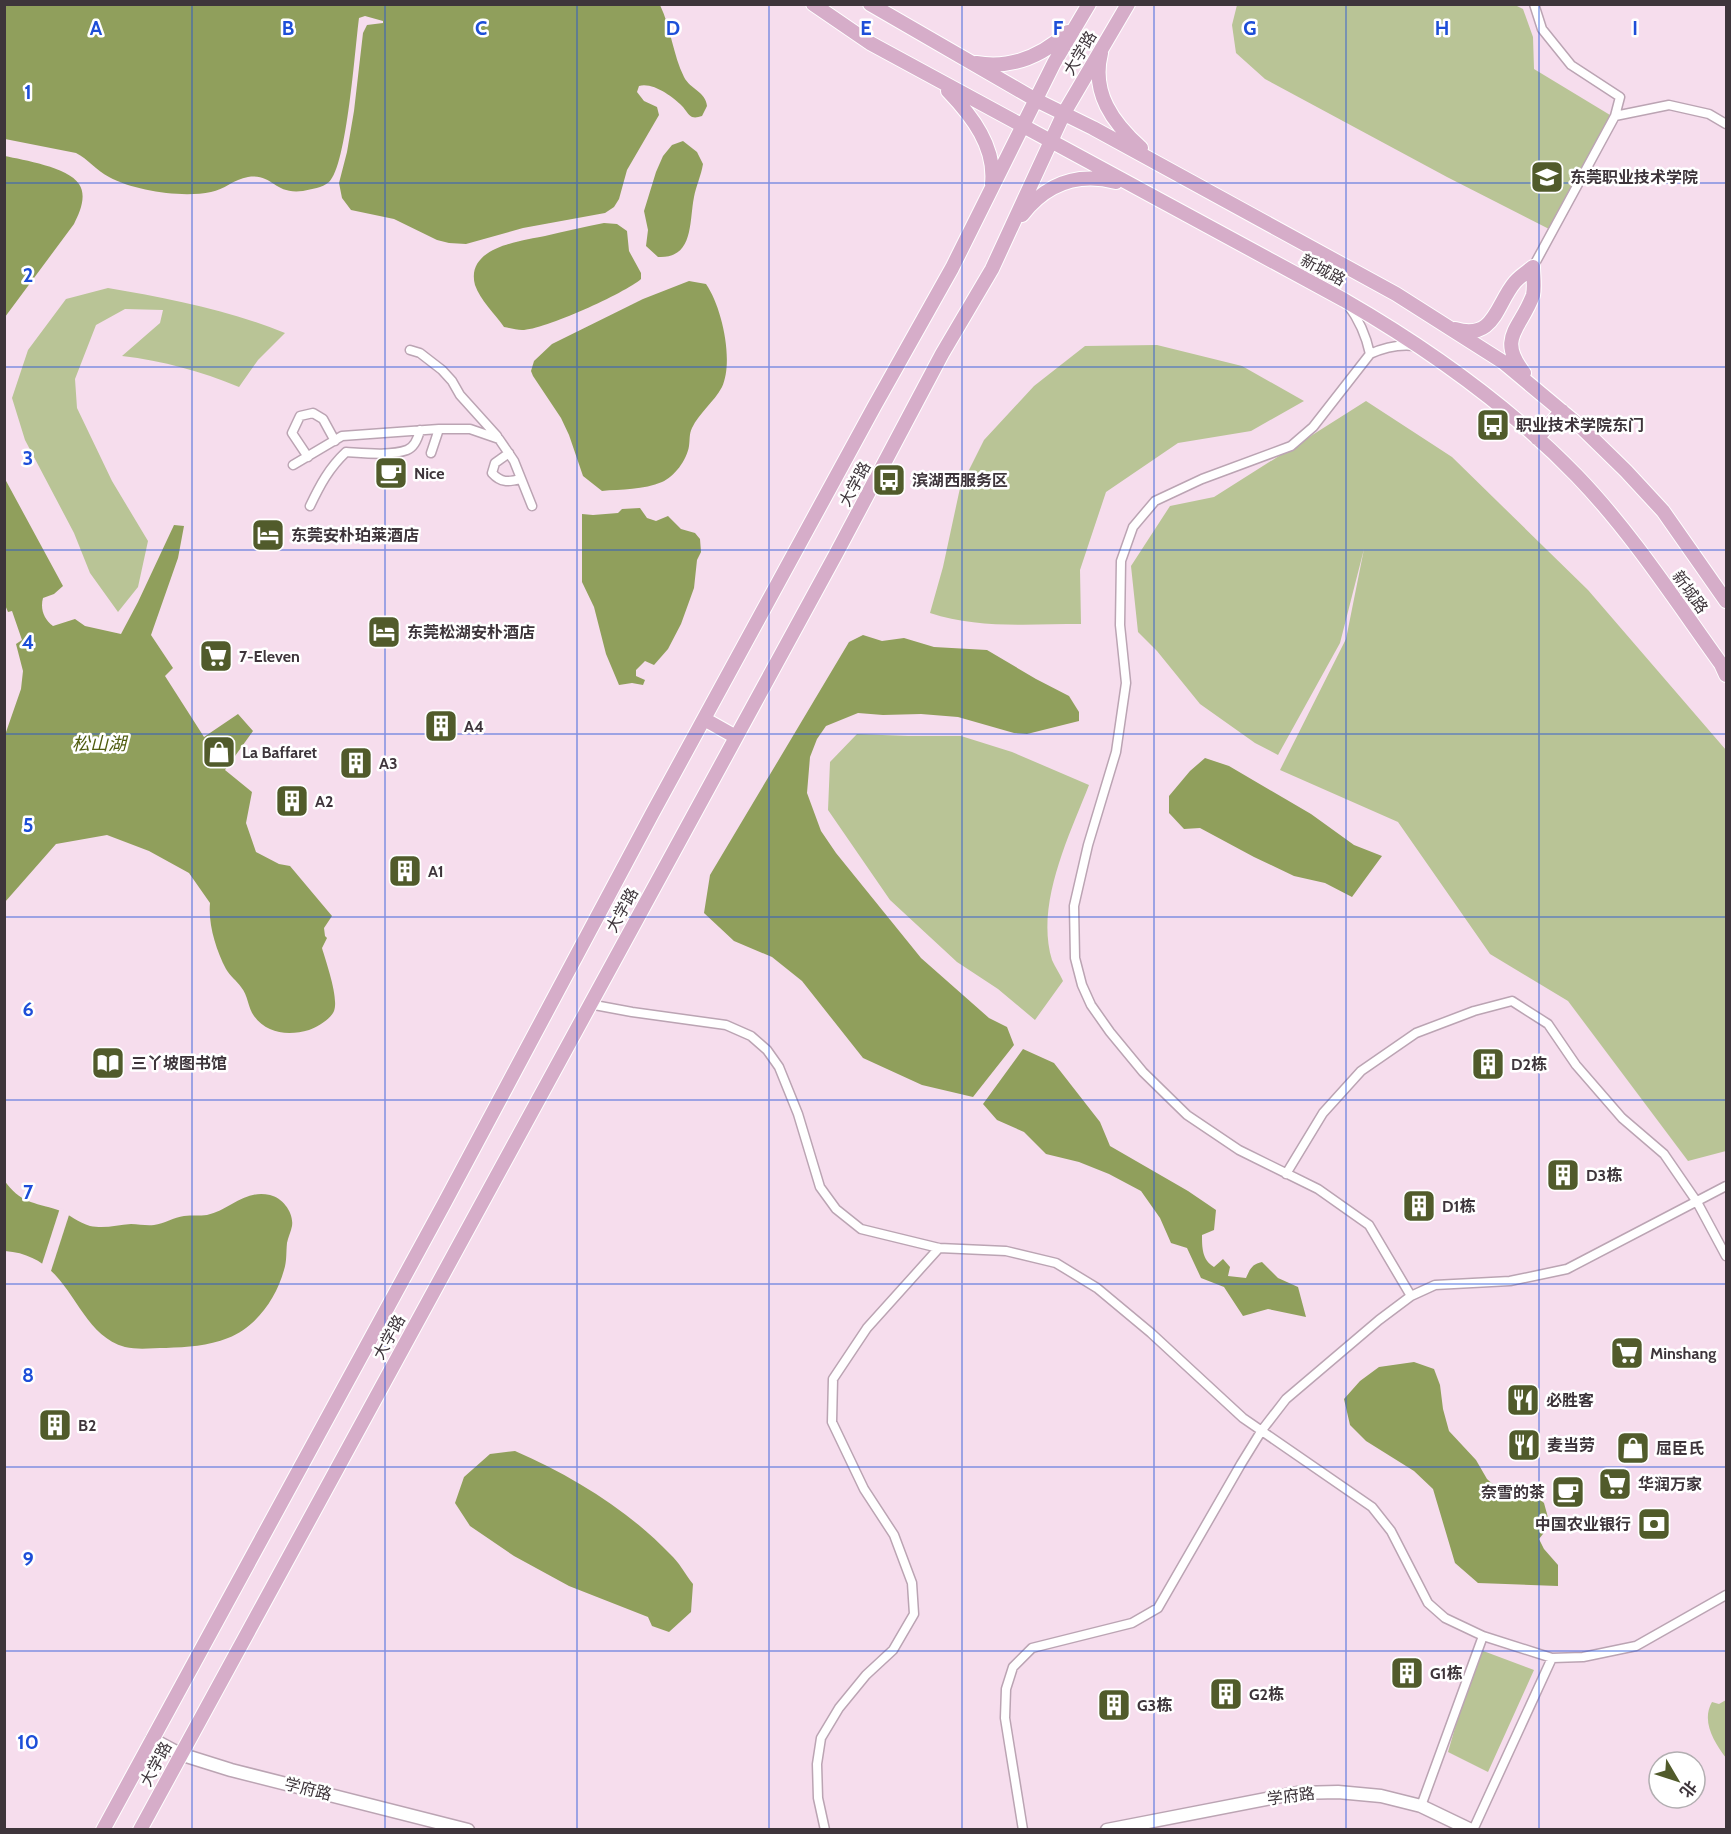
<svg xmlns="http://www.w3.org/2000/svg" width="1731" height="1834" font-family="Cabin,'Noto Sans SC',sans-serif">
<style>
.green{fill:#b9c496}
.water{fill:#909f5c}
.pier{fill:#f6dded}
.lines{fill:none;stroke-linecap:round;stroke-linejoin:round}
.street-casing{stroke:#bba4b3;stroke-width:11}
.secondary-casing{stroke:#bba4b3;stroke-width:15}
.primary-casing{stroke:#fff;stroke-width:16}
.street{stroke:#fff;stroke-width:8}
.secondary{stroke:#fff;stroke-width:12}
.primary{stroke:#d6adc9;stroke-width:14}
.grid{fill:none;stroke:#1d4ed8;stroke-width:1.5;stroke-opacity:0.55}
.labels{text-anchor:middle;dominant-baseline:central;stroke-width:5;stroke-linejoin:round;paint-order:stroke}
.street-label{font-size:16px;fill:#3e353b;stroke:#fff}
.poi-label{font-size:16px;font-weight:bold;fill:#3e353b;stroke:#fff;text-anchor:start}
.water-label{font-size:18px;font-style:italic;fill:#4f5c0f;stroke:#fff}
.grid-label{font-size:20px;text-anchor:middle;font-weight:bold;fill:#1d4ed8;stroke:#fff;stroke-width:5;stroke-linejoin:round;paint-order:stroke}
</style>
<rect width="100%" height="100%" fill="#f6dded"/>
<path class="green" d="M1237 5H1515L1523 9 1533 37 1534 69 1615 118 1549 229 1447 177 1265 79 1236 53 1232 25Z
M108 288C167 298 229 310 285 333L258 360 239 387C200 371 164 361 122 356L160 323 163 310 125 309 96 325 75 379 77 408 112 481 148 541 138 587 118 612 90 573 74 533 25 440 12 398 28 350 66 299Z
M1157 345 1242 366 1304 401 1251 431 1178 443 1106 492 1080 570 1081 624C1031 624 978 629 930 613L943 567 960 488 984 440 1034 386 1085 346Z
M1366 401 1452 457 1588 590 1726 750V1151L1688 1161 1568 1001 1490 954 1398 822 1280 770 1346 639 1364 549 1340 643 1278 755 1255 743 1200 704 1157 651 1138 632 1131 566 1170 506 1214 497Z
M857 734 908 736H961L1012 752 1089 785C1069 836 1035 905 1052 960 1055 967 1060 974 1063 981L1035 1020 998 989 957 962 890 900 828 810 830 762Z
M1478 1649 1534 1670 1488 1772 1448 1752Z
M1726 1700V1758C1714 1742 1701 1721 1712 1702L1719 1704Z"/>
<path class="water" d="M4 5H660C671 28 673 55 684 77 690 89 706 92 707 106L702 116C698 117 696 118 692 117 688 115 686 110 682 106 673 97 653 82 639 86L637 92 644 101 657 107 659 115 627 170 619 199 614 207 605 213 523 228 466 244 449 243 437 240 394 219 351 210 342 198 339 183 347 152 354 111 363 33 367 25 383 23V21L365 16 359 18C355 47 347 166 329 182 322 188 312 189 303 191 274 195 273 173 248 177 234 179 224 190 211 192 182 198 135 191 109 177 96 170 88 159 76 153L5 139Z
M683 141 697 152 703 164C701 176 696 186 694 197 689 222 694 259 658 257L646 246 648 230 644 211 656 172 663 156 672 145Z
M5 156C23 160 68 167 79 184 87 196 80 212 74 224L5 317Z
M604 223 617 224 627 231 629 251 641 273V279C625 293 544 330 522 330 517 330 510 328 504 327 495 314 480 300 475 285 465 247 521 241 545 236 565 231 584 227 604 223Z
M689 281 706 284C722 307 734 361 722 387 714 402 699 413 692 428 689 434 690 440 689 446 687 460 674 477 662 482 644 490 621 489 602 491L583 476 569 435 561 418 533 376 531 371 534 361 552 344 643 299Z
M5 479 63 586 54 594 43 598C40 609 44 619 53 626L75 619 85 626 121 634 138 602 174 525 184 526 178 558 151 635 173 668 165 676 204 737 238 714 253 731 225 770 252 792 246 823 256 852 279 864 290 866 332 916 324 928 325 936 327 938 322 948C326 962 339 998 334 1011 331 1019 317 1027 309 1030 289 1036 267 1034 254 1016 248 1008 248 995 241 987 237 981 230 976 226 969 216 950 208 924 210 903L189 873 149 851 107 835 56 844 5 902V735L21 689 23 671 16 644 22 640 12 611 8 612 5 605Z
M640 508 647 518 656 521 668 516 681 529 695 533 700 539 701 552 697 560 694 588 681 624 668 649 654 665 645 661 636 670V676L645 680 643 685 632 683 619 685 606 654 594 607 582 582V514L593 515 618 513 622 509Z
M863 635 882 641 904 638 934 647 987 650 1036 679 1069 696 1079 712V721L1027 734 1014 733 958 717 921 714 883 715 858 713 826 726 817 739 810 757 807 793 821 831 836 853 921 958 989 1018 1007 1027 1014 1045 973 1097 922 1085 863 1058 802 981 772 957 734 941 704 913 710 875 849 642Z
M1205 758 1229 766 1311 814 1354 845 1382 856 1352 897 1325 883 1294 876 1254 857 1200 828 1184 829 1169 813V796L1190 771Z
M1023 1049 1054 1063 1100 1122 1110 1146 1188 1191 1216 1210 1214 1230 1202 1235C1202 1247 1202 1260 1214 1267L1223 1259 1230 1267 1228 1276 1246 1278C1250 1269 1252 1264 1262 1262L1278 1278 1298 1287 1306 1317 1268 1309 1243 1316 1224 1287 1201 1278 1187 1248 1171 1243 1160 1218 1141 1191 1109 1174 1079 1162 1046 1154 1024 1132 997 1120 983 1104Z
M4 1180C20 1203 33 1202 58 1210 69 1214 79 1223 90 1226 105 1229 117 1225 131 1224 139 1224 146 1226 154 1225 164 1224 174 1217 184 1216 192 1215 200 1216 207 1215 230 1210 245 1189 270 1195 283 1198 294 1213 292 1226 291 1232 288 1237 287 1243 286 1252 287 1261 284 1270 276 1299 256 1327 228 1338 208 1346 187 1347 166 1348 152 1348 138 1350 125 1347 72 1332 74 1256 5 1251Z
M1414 1362 1434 1369 1440 1385 1443 1409 1449 1431 1476 1460 1487 1479 1505 1495 1525 1485 1544 1503 1550 1525 1539 1539 1544 1549 1558 1565V1586L1478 1583 1455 1563 1433 1489 1414 1471 1366 1441 1350 1425 1344 1399 1360 1381 1379 1367Z
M515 1451C572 1476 627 1509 670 1554 679 1562 685 1574 693 1584L691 1612 669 1632 652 1626 648 1617 569 1586 514 1556 470 1526 455 1503 464 1477 490 1454Z"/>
<path class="pier" d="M60 1208 70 1212 50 1274 41 1267Z"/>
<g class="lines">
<g class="street-casing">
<path id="street" d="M1534 4 1542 29 1571 65 1620 97 1615 116 1669 105 1709 114 1726 124
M1533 267 1615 116
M1348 305C1360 321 1366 335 1370 354 1385 347 1398 344 1415 346
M410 350 420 353 442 370 452 381 460 395 497 436
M1370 354 1313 427 1291 446 1202 479 1155 501 1133 527 1121 561 1120 625 1126 683 1116 752 1088 845 1074 906 1075 958 1082 985 1091 1005 1110 1032 1143 1072 1187 1115 1239 1150 1318 1189 1369 1225 1411 1296
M431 453 439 429
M509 453 495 463 492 473C501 483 508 482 521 479
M308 457 292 433 300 416 313 413 323 419 335 441
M293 465 342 436 439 429H470L499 439 514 461 532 506
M310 506C320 485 329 468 346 452 363 453 391 456 407 450 415 447 418 438 420 430
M589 1004 632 1012 726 1025 751 1036 767 1050 779 1067 798 1114 820 1187 836 1209 861 1229 939 1248 1006 1251 1056 1263 1097 1288 1151 1333 1243 1418 1372 1507 1391 1531 1428 1603 1445 1618 1483 1636 1552 1658 1583 1657 1636 1646 1726 1595
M1286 1174 1323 1113 1361 1071 1416 1033 1474 1011 1512 1001 1548 1024 1576 1065 1622 1118 1664 1154 1697 1202 1726 1256
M1421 1806 1483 1636
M825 1830 818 1798 817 1764 821 1738 839 1708 866 1675 893 1650 914 1614 912 1583 894 1535 864 1489 832 1422 833 1379 867 1328 939 1248
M1023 1830 1005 1718 1006 1689 1013 1667 1032 1648 1132 1623 1158 1608 1241 1464 1262 1430 1286 1399 1379 1320 1411 1296 1435 1285 1510 1281 1567 1269 1726 1186
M1473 1830 1552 1658"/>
</g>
<g class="secondary-casing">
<path id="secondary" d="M152 1739 180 1754 231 1770 468 1830
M1107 1830 1297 1793 1338 1792 1381 1796 1421 1806 1471 1830"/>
</g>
<g class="primary-casing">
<path id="primary" d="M813 4 870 43 1344 300C1429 349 1508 405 1577 476 1631 532 1675 600 1721 664L1726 675
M870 4 1036 100 1093 128 1396 294 1503 362 1582 428 1626 471 1663 511 1726 601
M1101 53C1091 93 1113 123 1141 148
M976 63C1011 69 1042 56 1068 32
M948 91C972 116 996 147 992 184
M1022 215C1046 184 1077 172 1116 182
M1455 329C1495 341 1496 304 1515 282 1520 276 1527 272 1533 267
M1524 373C1496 337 1521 329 1533 295 1535 287 1533 275 1533 267
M1537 438 1562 411
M704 719 736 737
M103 1830 445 1202 652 814 874 407 952 268 1054 63 1089 4
M140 1830 836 554 942 354 992 269 1064 113 1128 4"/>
</g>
<use href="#street" class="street"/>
<use href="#secondary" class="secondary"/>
<use href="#primary" class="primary"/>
</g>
<path class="grid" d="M192 4V1830M385 4V1830M577 4V1830M769 4V1830M962 4V1830M1154 4V1830M1346 4V1830M1539 4V1830M4 183H1726M4 367H1726M4 550H1726M4 734H1726M4 917H1726M4 1100H1726M4 1284H1726M4 1467H1726M4 1651H1726"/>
<defs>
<g id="university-square" transform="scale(1.725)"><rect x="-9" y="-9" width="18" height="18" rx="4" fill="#515b2b" stroke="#fff"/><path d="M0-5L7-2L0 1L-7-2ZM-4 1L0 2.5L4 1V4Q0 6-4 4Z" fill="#fff"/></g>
<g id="bus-square" transform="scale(1.725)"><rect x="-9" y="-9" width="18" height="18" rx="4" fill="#515b2b" stroke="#fff"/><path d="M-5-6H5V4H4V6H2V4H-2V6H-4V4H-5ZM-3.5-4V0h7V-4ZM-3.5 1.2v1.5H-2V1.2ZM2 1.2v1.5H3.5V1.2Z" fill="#fff"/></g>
<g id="cafe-square" transform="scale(1.725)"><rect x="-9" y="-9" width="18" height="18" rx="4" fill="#515b2b" stroke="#fff"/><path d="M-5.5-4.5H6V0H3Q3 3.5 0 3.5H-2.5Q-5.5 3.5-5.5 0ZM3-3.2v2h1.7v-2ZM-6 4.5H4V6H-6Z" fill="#fff"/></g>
<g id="hotel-square" transform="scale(1.725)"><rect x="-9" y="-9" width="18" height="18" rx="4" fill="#515b2b" stroke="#fff"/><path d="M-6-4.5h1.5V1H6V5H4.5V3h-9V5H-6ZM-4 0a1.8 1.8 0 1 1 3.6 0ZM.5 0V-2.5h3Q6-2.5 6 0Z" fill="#fff"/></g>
<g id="supermarket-square" transform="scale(1.725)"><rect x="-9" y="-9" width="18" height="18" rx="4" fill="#515b2b" stroke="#fff"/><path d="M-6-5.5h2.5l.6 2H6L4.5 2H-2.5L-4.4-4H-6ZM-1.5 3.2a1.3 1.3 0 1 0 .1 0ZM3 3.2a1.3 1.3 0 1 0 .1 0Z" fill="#fff"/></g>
<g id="building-square" transform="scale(1.725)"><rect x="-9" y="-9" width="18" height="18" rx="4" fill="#515b2b" stroke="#fff"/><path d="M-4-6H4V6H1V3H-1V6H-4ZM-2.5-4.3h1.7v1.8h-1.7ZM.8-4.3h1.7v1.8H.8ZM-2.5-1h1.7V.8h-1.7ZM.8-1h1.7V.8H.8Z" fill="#fff"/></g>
<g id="shop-square" transform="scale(1.725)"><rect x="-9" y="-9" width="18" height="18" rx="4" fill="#515b2b" stroke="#fff"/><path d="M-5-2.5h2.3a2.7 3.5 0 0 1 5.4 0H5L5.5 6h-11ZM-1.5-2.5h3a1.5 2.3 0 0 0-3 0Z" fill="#fff"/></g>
<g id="library-square" transform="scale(1.725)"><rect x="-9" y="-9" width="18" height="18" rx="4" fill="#515b2b" stroke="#fff"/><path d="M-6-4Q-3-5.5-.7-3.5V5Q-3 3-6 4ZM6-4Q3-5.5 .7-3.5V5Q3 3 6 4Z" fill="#fff"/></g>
<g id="restaurant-square" transform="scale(1.725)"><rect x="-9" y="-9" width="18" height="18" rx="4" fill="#515b2b" stroke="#fff"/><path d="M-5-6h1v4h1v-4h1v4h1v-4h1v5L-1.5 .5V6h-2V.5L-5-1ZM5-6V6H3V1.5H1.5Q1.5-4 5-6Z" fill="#fff"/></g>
<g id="bank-square" transform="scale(1.725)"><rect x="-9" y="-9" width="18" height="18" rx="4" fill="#515b2b" stroke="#fff"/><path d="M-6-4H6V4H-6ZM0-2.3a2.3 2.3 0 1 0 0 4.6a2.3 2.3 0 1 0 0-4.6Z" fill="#fff"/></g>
</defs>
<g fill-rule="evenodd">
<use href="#university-square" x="1547" y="177"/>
<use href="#bus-square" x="1493" y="425"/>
<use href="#cafe-square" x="391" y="473"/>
<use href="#bus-square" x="889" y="480"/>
<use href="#hotel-square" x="268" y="535"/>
<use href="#hotel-square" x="384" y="632"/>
<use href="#supermarket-square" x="216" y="656"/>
<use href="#building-square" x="441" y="726"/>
<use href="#shop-square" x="219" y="752"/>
<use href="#building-square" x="356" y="763"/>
<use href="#building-square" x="292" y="801"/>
<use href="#building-square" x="405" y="871"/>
<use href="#library-square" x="108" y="1063"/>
<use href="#building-square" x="1488" y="1064"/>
<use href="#building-square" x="1563" y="1175"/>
<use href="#building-square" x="1419" y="1206"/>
<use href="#supermarket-square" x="1627" y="1353"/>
<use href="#restaurant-square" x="1523" y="1400"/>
<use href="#building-square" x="55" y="1425"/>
<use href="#restaurant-square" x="1524" y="1445"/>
<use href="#shop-square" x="1633" y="1448"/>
<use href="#supermarket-square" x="1615" y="1484"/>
<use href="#cafe-square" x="1568" y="1492"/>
<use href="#bank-square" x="1654" y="1524"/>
<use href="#building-square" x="1407" y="1673"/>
<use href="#building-square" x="1226" y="1694"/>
<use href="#building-square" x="1114" y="1705"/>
</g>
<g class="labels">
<g class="street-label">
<text transform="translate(1080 53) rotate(-59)">大学路</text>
<text transform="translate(1323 270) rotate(28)">新城路</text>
<text transform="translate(855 484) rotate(-62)">大学路</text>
<text transform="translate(1690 592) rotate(54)">新城路</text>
<text transform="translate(622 910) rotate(-61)">大学路</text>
<text transform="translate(389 1337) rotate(-61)">大学路</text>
<text transform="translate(156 1764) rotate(-62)">大学路</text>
<text transform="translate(308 1789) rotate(14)">学府路</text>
<text transform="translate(1291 1796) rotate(-7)">学府路</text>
</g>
<g class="poi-label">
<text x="1570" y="177">东莞职业技术学院</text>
<text x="1516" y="425">职业技术学院东门</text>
<text x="414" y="473">Nice</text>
<text x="912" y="480">滨湖西服务区</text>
<text x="291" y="535">东莞安朴珀莱酒店</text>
<text x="407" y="632">东莞松湖安朴酒店</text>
<text x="239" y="656">7-Eleven</text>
<text x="464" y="726">A4</text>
<text x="242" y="752">La Baffaret</text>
<text x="379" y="763">A3</text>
<text x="315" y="801">A2</text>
<text x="428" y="871">A1</text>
<text x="131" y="1063">三丫坡图书馆</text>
<text x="1511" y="1064">D2栋</text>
<text x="1586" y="1175">D3栋</text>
<text x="1442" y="1206">D1栋</text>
<text x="1650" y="1353">Minshang</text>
<text x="1546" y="1400">必胜客</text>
<text x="78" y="1425">B2</text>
<text x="1547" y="1445">麦当劳</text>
<text x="1656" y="1448">屈臣氏</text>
<text x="1638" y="1484">华润万家</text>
<text x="1545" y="1492" text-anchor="end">奈雪的茶</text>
<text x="1631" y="1524" text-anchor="end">中国农业银行</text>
<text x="1430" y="1673">G1栋</text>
<text x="1249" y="1694">G2栋</text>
<text x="1137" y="1705">G3栋</text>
</g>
<g class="water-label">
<text x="99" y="744">松山湖</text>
</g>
</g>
<g class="grid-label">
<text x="96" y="35">A</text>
<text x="288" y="35">B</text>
<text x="481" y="35">C</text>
<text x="673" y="35">D</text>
<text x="866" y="35">E</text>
<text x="1058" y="35">F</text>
<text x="1250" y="35">G</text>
<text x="1442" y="35">H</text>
<text x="1635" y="35">I</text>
<text x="28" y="99">1</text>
<text x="28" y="282">2</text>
<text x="28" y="465">3</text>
<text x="28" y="649">4</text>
<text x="28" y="832">5</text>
<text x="28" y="1016">6</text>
<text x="28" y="1199">7</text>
<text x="28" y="1382">8</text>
<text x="28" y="1566">9</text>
<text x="28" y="1749">10</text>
</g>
<rect width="1731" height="1834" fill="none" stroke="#3e353b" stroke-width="12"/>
<g transform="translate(1677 1780) rotate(129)"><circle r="28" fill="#ffffff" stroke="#b2aeb1" stroke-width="1.5"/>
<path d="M0-4.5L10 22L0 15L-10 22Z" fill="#515b2b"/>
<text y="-9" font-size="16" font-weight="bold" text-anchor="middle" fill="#3e353b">北</text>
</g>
</svg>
